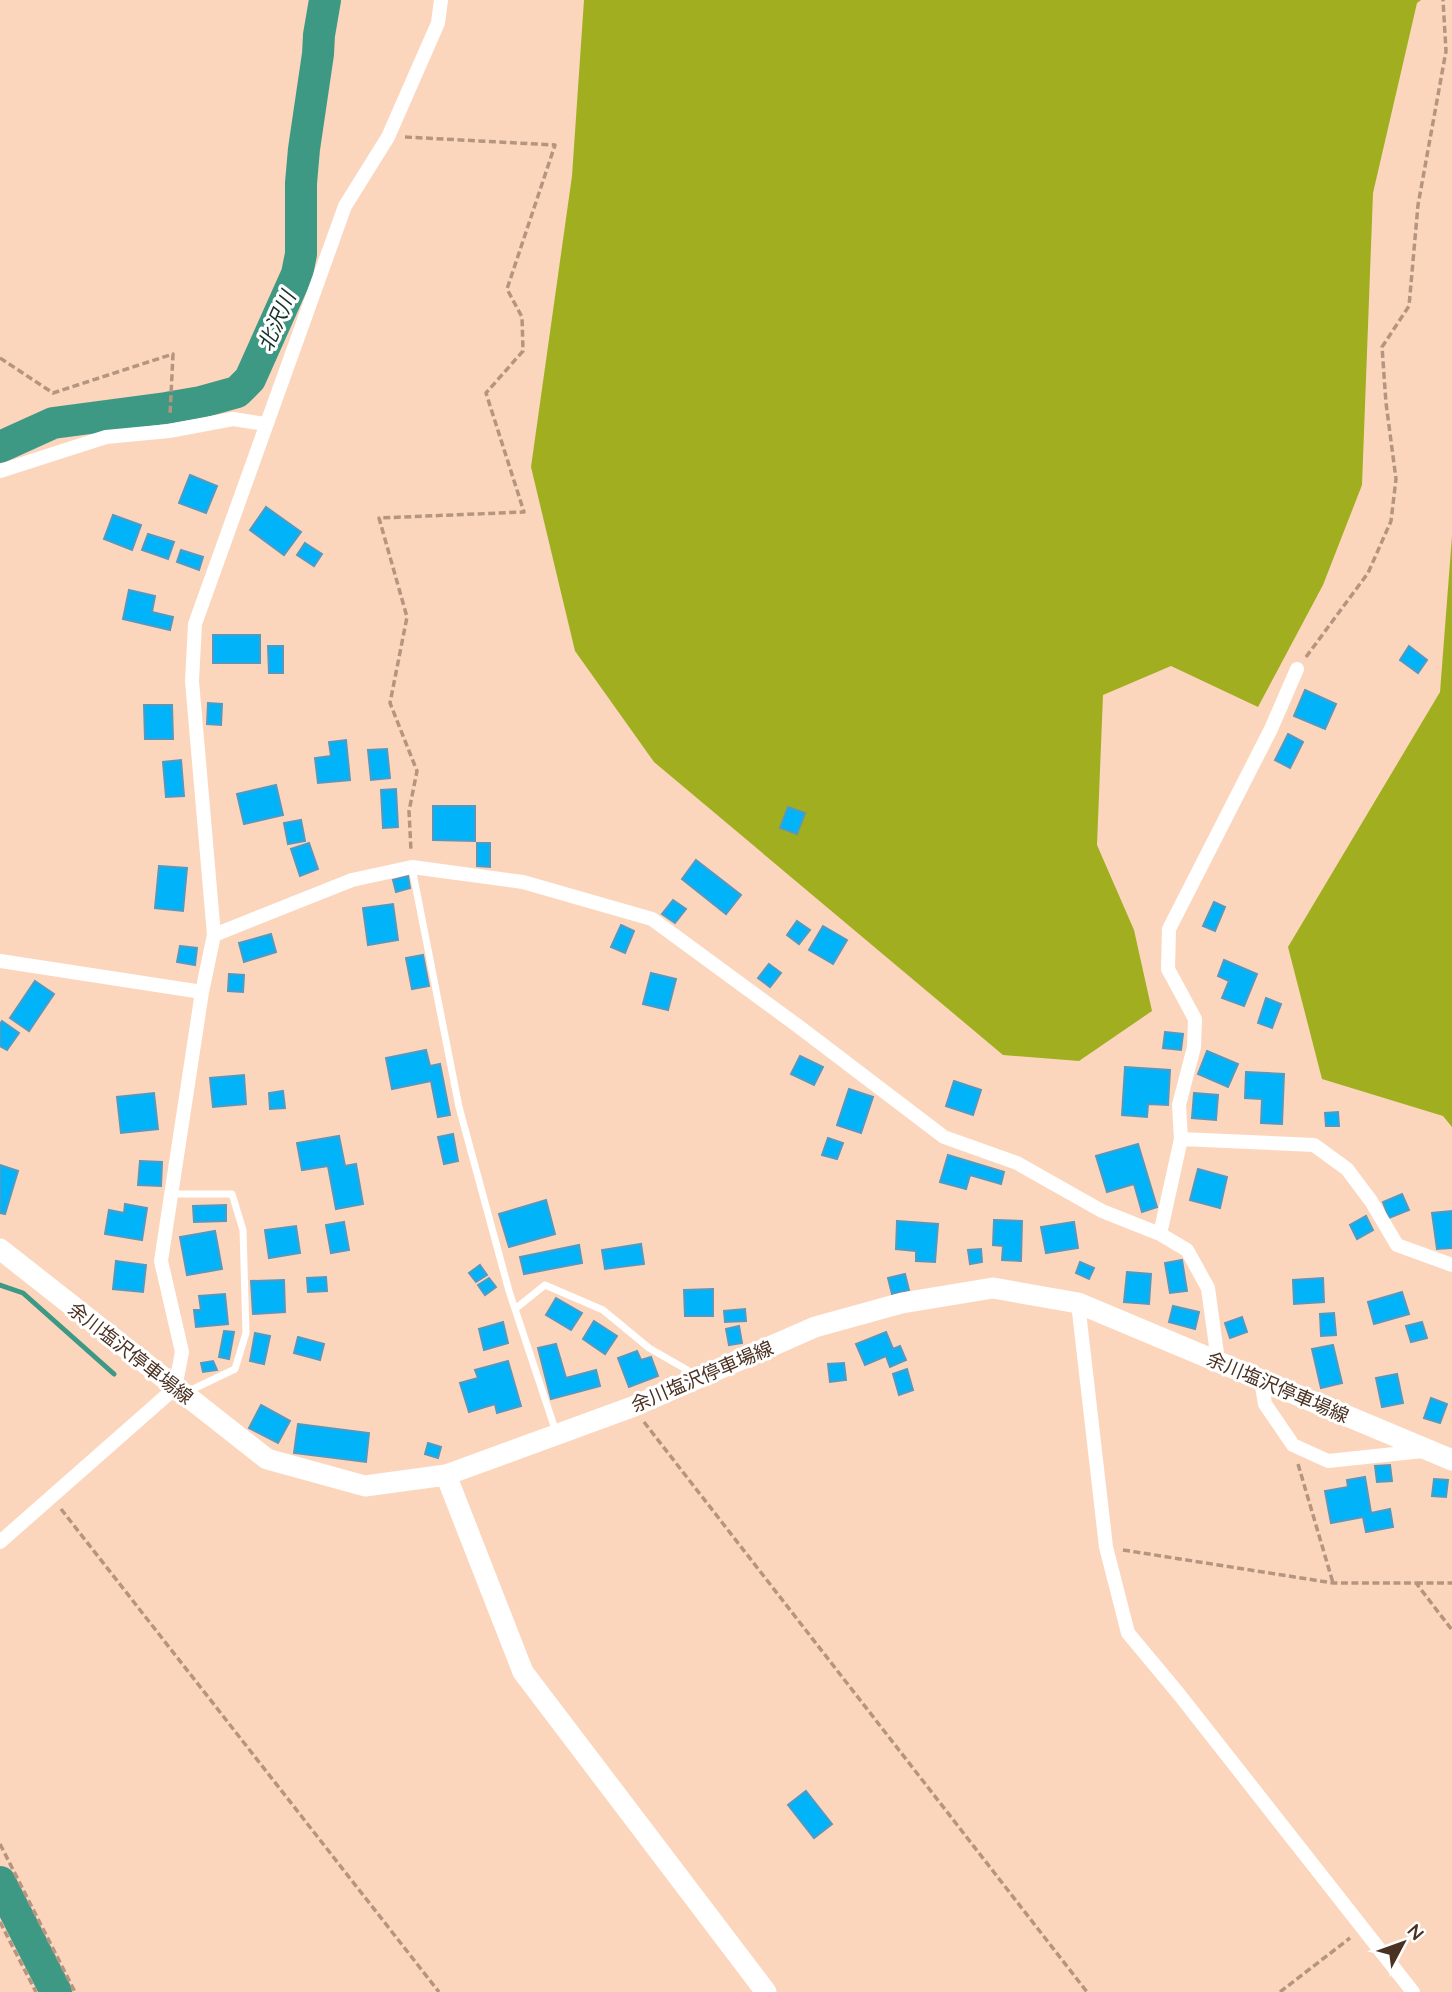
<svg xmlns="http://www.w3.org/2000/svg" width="1452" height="1992" font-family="Quicksand,'Noto Sans JP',sans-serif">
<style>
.forest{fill:#a1ae1f}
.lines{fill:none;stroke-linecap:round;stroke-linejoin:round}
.stream{stroke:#3e9984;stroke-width:5}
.river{stroke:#3e9984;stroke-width:32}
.building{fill:#01b4f9;stroke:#5599bf;stroke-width:2}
.path{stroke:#b69580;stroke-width:3.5;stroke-dasharray:7 3.5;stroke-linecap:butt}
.lane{stroke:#fff;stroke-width:7}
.street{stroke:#fff;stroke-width:14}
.secondary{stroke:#fff;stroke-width:21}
.labels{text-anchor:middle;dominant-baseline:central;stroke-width:6;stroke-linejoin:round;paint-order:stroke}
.street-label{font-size:19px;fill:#4a3121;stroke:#fff}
.water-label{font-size:21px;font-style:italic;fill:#15322a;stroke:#fff}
</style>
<rect width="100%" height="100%" fill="#fbd6bd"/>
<path class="forest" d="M584 0H1421L1417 3 1373 193 1362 485 1323 585 1258 707 1171 666 1103 695 1097 845 1134 930 1152 1011 1079 1061 1003 1055 654 762 575 651 531 467 572 176Z
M1452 536V1127L1443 1116 1322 1079 1288 947 1440 692Z"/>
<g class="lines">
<path class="stream" d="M0 1285 23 1293 114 1374"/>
<path class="river" d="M0 447 53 423 166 408 201 402 237 392 250 379 297 274 301 254V183L304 149 318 54 319 35 325 0
M0 1882 56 1992"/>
</g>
<path class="building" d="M190 475 217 486 206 513 179 503Z
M266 507 301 532 284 555 250 530Z
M113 515 141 525 132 550 104 539Z
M148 534 174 542 168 559 142 550Z
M305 543 322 554 314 566 297 555Z
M181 550 203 557 199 570 177 562Z
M129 590 155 596 152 612 173 617 170 630 123 619Z
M213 635H260V663H213Z
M268 646H283V673H269Z
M1409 646 1427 660 1418 673 1400 660Z
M1305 690 1336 704 1325 729 1294 716Z
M208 703 222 704 221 725 207 724Z
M144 705H172L173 739H145Z
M1288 734 1303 742 1290 768 1275 760Z
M346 740 350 780 318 783 315 758 331 756 329 742Z
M387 749 390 778 371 780 368 750Z
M181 760 184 796 166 797 163 762Z
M276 785 283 815 244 824 237 794Z
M396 789 398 827 383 828 381 790Z
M433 806H475V841L433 840Z
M788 807 805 813 797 834 780 828Z
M301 820 305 841 288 844 284 823Z
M309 843 318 869 300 876 291 849Z
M477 843H490V867L477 866Z
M696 860 741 895 726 914 682 879Z
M159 866 187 868 183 911 155 908Z
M408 876 410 888 396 892 393 880Z
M673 900 686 909 675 923 662 914Z
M1214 902 1225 907 1215 931 1203 926Z
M393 904 398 940 368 945 363 908Z
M797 921 810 930 799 944 787 935Z
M621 925 634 931 625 953 611 947Z
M823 926 847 940 833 964 809 950Z
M271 934 276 952 244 962 239 943Z
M180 946 197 948 195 965 177 962Z
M423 955 429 986 412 989 406 958Z
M1224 960 1257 974 1244 1006 1222 998 1229 981 1218 976Z
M769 964 781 973 770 987 758 978Z
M651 973 676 979 668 1010 643 1004Z
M229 974 244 975 243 992 228 991Z
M35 981 54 994 29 1031 10 1018Z
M1266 998 1281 1004 1272 1028 1258 1023Z
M2 1021 19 1033 7 1050 0 1046V1024Z
M1165 1032 1183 1034 1181 1050 1163 1048Z
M426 1050 430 1066 440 1064 450 1115 438 1117 431 1081 392 1089 386 1058Z
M1207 1051 1238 1064 1228 1087 1198 1074Z
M800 1056 823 1067 814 1085 791 1074Z
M1125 1067 1170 1070 1168 1105 1148 1104 1147 1117 1122 1115Z
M1246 1072 1284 1074 1282 1124 1261 1123 1262 1099 1245 1098Z
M244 1075 246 1104 213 1107 210 1078Z
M954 1081 981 1090 973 1115 946 1106Z
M849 1089 873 1097 861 1133 837 1125Z
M283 1091 285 1108 270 1109 269 1093Z
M154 1093 158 1129 121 1133 117 1097Z
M1194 1093 1218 1095 1216 1120 1192 1118Z
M1338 1112 1339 1126H1326L1325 1113Z
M453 1134 458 1161 444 1164 438 1137Z
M339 1136 345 1166 356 1164 363 1204 336 1209 328 1166 302 1170 297 1143Z
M828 1138 843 1143 837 1159 822 1155Z
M1138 1144 1157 1207 1142 1212 1134 1184 1107 1192 1096 1156Z
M948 1155 1004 1172 1001 1184 970 1175 966 1189 940 1182Z
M140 1161 162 1162 161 1186 138 1185Z
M0 1165 18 1171 5 1214 0 1213Z
M1198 1169 1227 1177 1220 1208 1190 1200Z
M1402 1194 1409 1210 1389 1218 1383 1202Z
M546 1200 555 1234 509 1247 499 1214Z
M125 1204 147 1208 142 1240 105 1234 109 1210 124 1213Z
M226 1205V1221L194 1222 193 1206Z
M1452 1211V1248L1437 1249 1432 1213Z
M1366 1216 1373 1230 1357 1239 1350 1225Z
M994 1220 1022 1221 1021 1261 1002 1260 1003 1246 993 1245Z
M897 1221 938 1224 935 1262 916 1261V1251L896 1249Z
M344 1222 349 1250 331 1253 326 1225Z
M1074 1222 1078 1248 1046 1253 1041 1227Z
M296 1226 300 1253 269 1258 265 1230Z
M215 1231 222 1269 187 1275 180 1237Z
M641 1244 644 1264 605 1269 602 1250Z
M579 1245 582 1263 524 1274 520 1257Z
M981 1249 982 1262 970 1264 968 1250Z
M1182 1260 1187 1291 1170 1293 1165 1263Z
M116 1261 146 1265 143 1292 113 1289Z
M1080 1262 1094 1268 1089 1279 1076 1273Z
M480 1265 487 1275 476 1282 469 1273Z
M1127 1272 1151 1274 1149 1304 1124 1302Z
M905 1274 909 1290 892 1294 888 1278Z
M326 1277 327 1291 308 1292 307 1278Z
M489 1278 496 1287 485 1295 478 1285Z
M1323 1278 1324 1302 1294 1304 1293 1280Z
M284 1280 285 1312 253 1314 251 1281Z
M713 1289V1316H685L684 1290Z
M1402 1292 1409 1314 1374 1324 1368 1302Z
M225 1294 228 1324 196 1327 194 1310H201L199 1296Z
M556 1298 582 1313 571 1330 546 1315Z
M1173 1306 1199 1312 1195 1329 1169 1322Z
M745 1309 746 1321 725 1322 724 1311Z
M1334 1313 1336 1335 1321 1336 1320 1314Z
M1242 1317 1247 1332 1230 1338 1225 1323Z
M594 1321 617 1336 605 1354 583 1339Z
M503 1322 508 1343 484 1350 479 1329Z
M1422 1322 1427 1338 1411 1342 1406 1326Z
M739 1326 742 1343 729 1345 726 1329Z
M224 1331 234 1332 229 1359 219 1357Z
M886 1332 893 1349 900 1346 906 1360 890 1367 886 1356 865 1365 856 1344Z
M255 1333 270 1336 264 1364 250 1361Z
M298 1337 324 1344 320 1360 294 1353Z
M556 1344 566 1378 596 1370 600 1386 551 1399 538 1348Z
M1333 1345 1342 1383 1321 1388 1312 1349Z
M637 1351 641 1360 651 1357 658 1376 629 1387 618 1358Z
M213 1361 217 1370 203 1372 201 1363Z
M508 1361 521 1406 497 1413 495 1404 469 1412 460 1383 478 1378 475 1370Z
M844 1363 846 1380 830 1382 828 1364Z
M907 1369 913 1390 899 1395 893 1374Z
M1397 1374 1403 1403 1382 1407 1376 1378Z
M1431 1398 1447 1404 1440 1423 1424 1418Z
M261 1405 290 1421 278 1443 249 1428Z
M298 1424 369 1433 366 1462 294 1453Z
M428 1443 441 1447 438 1458 425 1454Z
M1390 1465 1392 1481 1377 1482 1375 1466Z
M1365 1477 1371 1513 1390 1509 1393 1527 1366 1532 1363 1517 1331 1523 1325 1491 1348 1487 1347 1480Z
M1434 1479 1448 1480 1446 1497 1432 1496Z
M806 1791 832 1824 814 1838 788 1805Z"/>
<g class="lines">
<path class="path" d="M405 137 555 145 507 289 522 317 523 351 486 393 524 512 379 518 407 617 390 703 417 771 409 811 411 851
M0 358 53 393 173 354 170 415
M1306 657 1368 573 1391 521 1396 479 1386 403 1382 347 1409 306 1418 205 1446 51 1443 0
M644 1422 1087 1992
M1298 1464 1333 1583
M61 1509 439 1992
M1123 1550 1333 1583H1416L1452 1630
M1416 1583H1452
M0 1844 75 1992
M0 1922 36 1992
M1280 1992 1350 1938"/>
<path class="lane" d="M412 868 459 1107 509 1291 556 1432
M171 1194H232L243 1230 246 1333 235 1369 187 1392
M515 1309 545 1285 603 1310 649 1348 696 1375"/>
<path class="street" d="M0 471 106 437 169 431 233 419 265 424
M214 935 352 880 412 867 523 882 652 919 798 1026 944 1137 1017 1163 1102 1211 1160 1234 1187 1250 1208 1288 1218 1361
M0 961 202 992
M1181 1139 1314 1145 1347 1169 1371 1201 1397 1245 1452 1265
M1160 1234 1181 1139 1179 1105 1194 1047 1195 1019 1168 969 1169 929 1271 729 1297 669
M1078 1303 1106 1547 1128 1633 1178 1693 1413 1992
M1261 1380 1265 1404 1293 1445 1328 1461 1423 1451
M0 1542 175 1388 182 1352 161 1261 202 992 214 935 192 681 195 624 345 206 388 137 438 23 441 0"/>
<path class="secondary" d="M0 1249 267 1459 365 1486 446 1475 632 1407 815 1327 902 1303 993 1288 1078 1303 1452 1460
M446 1475 523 1672 766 1992"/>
</g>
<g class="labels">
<g class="street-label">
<text transform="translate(131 1353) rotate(38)">余川塩沢停車場線</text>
<text transform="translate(702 1376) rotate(-23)">余川塩沢停車場線</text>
<text transform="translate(1278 1387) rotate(23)">余川塩沢停車場線</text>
</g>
<g class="water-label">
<text transform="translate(276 321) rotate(-66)">北沢川</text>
</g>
</g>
<g transform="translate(1403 1943) rotate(49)" stroke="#ffffff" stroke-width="5" paint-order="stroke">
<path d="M0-5L12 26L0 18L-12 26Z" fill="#4a3121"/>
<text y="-10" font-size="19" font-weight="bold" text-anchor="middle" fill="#4a3121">N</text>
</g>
</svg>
